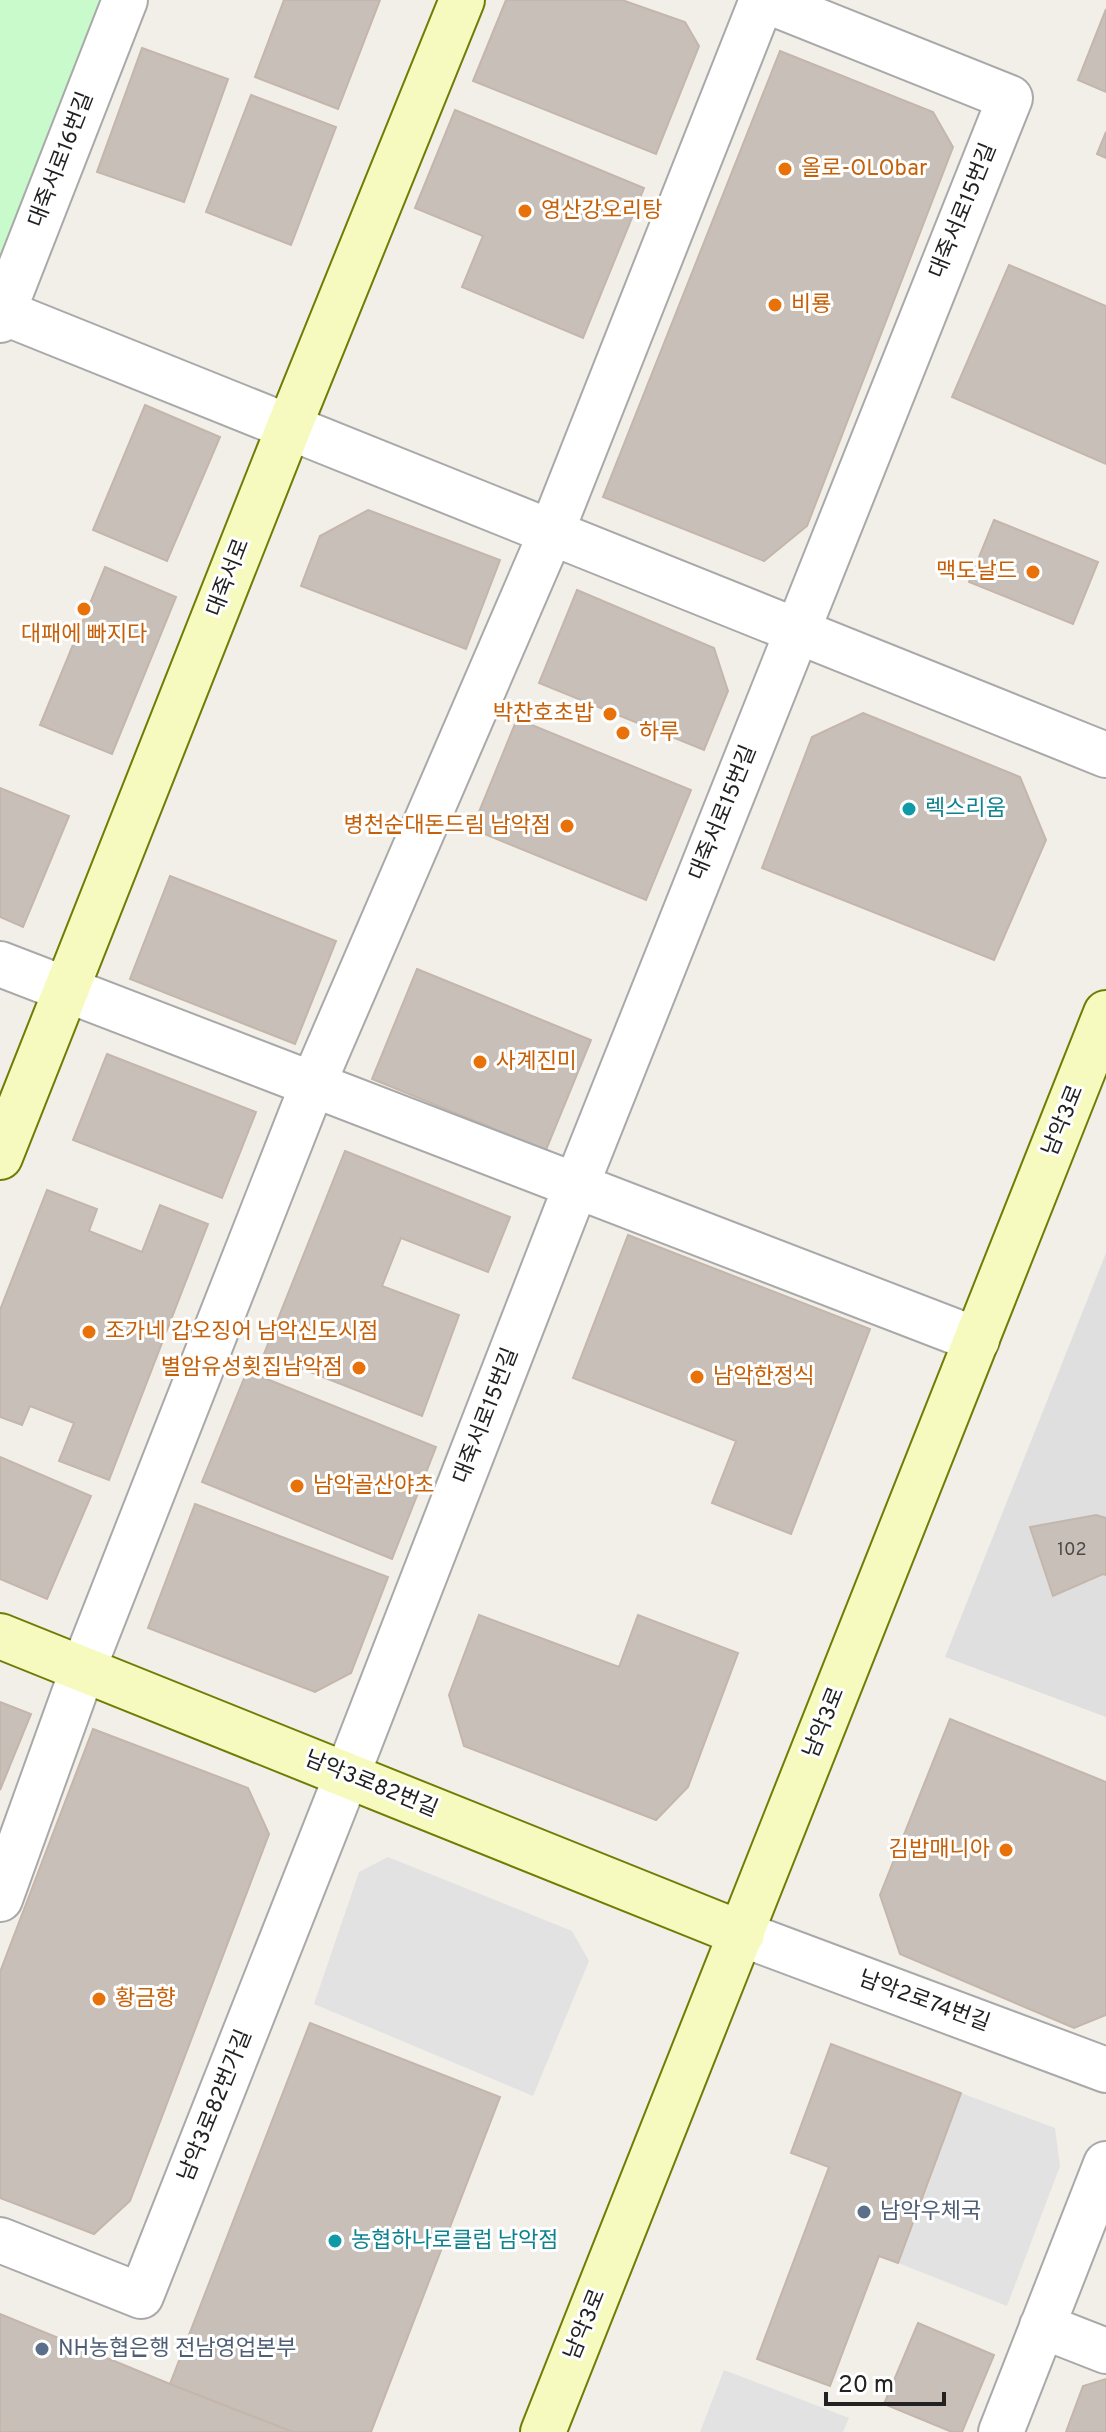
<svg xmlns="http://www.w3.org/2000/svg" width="1106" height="2432" font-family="Overpass,'Noto Sans KR',sans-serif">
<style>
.residential{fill:#e0dfdf}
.park{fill:#c8facc}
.parking{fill:#e2e2e2}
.building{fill:#c7bfb8;stroke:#c4b6ab;stroke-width:2}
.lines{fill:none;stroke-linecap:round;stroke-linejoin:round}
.street-casing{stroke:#a9a9a9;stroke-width:48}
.secondary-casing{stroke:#707d05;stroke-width:48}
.street{stroke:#fff;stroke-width:44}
.secondary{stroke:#f7fabf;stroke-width:44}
.food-dot{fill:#e8710a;stroke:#fff;stroke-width:3}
.culture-dot{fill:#0f9aa8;stroke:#fff;stroke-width:3}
.service-dot{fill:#5c6f8a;stroke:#fff;stroke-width:3}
.labels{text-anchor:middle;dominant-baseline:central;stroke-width:6;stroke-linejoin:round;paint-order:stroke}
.number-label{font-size:18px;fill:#4b4948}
.street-label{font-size:22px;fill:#222;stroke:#fff}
.food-label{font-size:22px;fill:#c56008;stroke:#fff;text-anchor:start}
.culture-label{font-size:22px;fill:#0d838f;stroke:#fff;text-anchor:start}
.service-label{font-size:22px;fill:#4e5e75;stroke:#fff;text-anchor:start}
</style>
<rect width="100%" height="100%" fill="#f2efe9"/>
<path class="residential" d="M1106 1253V1717L945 1657Z"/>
<path class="park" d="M0 0H106L0 258Z"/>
<path class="parking" d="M388 1857 572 1931 589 1961 533 2096 314 2004 359 1872Z
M961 2093 1055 2128 1060 2166 1007 2306 898 2263Z
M724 2370 849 2418 843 2432H700Z"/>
<path class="building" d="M284 0H380L338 109 255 77Z
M506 0H622L685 22 699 46 656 154 473 81Z
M1106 9V92L1078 80Z
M142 48 228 79 184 202 97 172Z
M780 51 933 112 953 147 807 526 764 561 603 497Z
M251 95 336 127 291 245 206 212Z
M455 110 644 188 583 338 462 287 483 236 415 208Z
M1106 132V158L1097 154Z
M1009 265 1106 306V464L952 397Z
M145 405 220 437 167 561 93 530Z
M368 510 500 560 466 649 301 586 320 536Z
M994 520 1098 562 1073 624 969 582Z
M105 567 176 597 112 754 40 725Z
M577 590 714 648 728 691 704 750 539 683Z
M863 713 1020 777 1046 840 994 960 762 868 812 737Z
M517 719 691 790 646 900 472 829Z
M0 788 69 816 23 927 0 917Z
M170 876 336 941 295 1044 130 979Z
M417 969 591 1040 546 1150 372 1079Z
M107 1054 256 1112 222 1198 73 1140Z
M345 1151 510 1217 488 1272 401 1238 382 1286 459 1315 422 1416 264 1354Z
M47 1190 97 1209 89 1231 142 1252 160 1205 208 1224 109 1480 59 1461 74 1423 30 1406 22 1425 0 1417V1310Z
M628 1235 870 1329 791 1534 712 1503 736 1441 573 1378Z
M247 1371 436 1447 392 1559 202 1482Z
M0 1457 91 1496 47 1599 0 1579Z
M195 1504 388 1577 351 1673 315 1692 148 1628Z
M1096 1515 1106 1518V1575L1103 1574 1053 1596 1030 1527Z
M479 1615 619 1667 638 1615 738 1653 688 1787 656 1820 464 1746 449 1695Z
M0 1702 31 1714 0 1790Z
M950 1719 1106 1782V2015L1074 2028 900 1954 880 1895Z
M93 1729 248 1788 269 1834 130 2201 94 2234 0 2198V1972Z
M310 2023 500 2097 371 2432H293L170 2384Z
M831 2044 961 2093 898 2263 879 2256 830 2386 757 2359 829 2167 791 2153Z
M0 2314 170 2384 293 2432H0Z
M918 2323 994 2355 962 2432H952L884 2404Z
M1106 2379V2432H1066L1083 2386Z"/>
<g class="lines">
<g class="street-casing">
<path id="street" d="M0 311 1106 755
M0 320 125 0
M0 964 977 1340
M0 1899 83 1669 313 1084 551 533 762 0
M742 1934 1106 2070
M0 2240 141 2296 347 1775 576 1186 1010 98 765 0
M1042 2326 1106 2351
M1001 2432 1106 2164"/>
</g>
<g class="secondary-casing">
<path id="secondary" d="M0 1157 289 427 462 0
M0 1636 742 1934
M543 2432 1106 1013"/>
</g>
<use href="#street" class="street"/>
<use href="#secondary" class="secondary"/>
</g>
<g class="food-dot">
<circle cx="785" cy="169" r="8"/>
<circle cx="525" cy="211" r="8"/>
<circle cx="775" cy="305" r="8"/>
<circle cx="1033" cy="572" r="8"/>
<circle cx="84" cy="609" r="8"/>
<circle cx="610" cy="714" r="8"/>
<circle cx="623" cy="733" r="8"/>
<circle cx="567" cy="826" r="8"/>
<circle cx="480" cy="1062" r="8"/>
<circle cx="89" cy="1332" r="8"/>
<circle cx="359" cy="1368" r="8"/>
<circle cx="697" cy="1377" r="8"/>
<circle cx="297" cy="1486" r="8"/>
<circle cx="1006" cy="1850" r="8"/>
<circle cx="99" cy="1999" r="8"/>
</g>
<g class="culture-dot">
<circle cx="909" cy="809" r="8"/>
<circle cx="335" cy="2241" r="8"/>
</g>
<g class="service-dot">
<circle cx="864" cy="2212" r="8"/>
<circle cx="42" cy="2349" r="8"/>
</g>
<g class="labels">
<g class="number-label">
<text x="1072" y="1550">102</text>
</g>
<g class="street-label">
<text transform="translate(62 160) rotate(-69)">대죽서로16번길</text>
<text transform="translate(964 211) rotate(-68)">대죽서로15번길</text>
<text transform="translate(229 578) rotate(-69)">대죽서로</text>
<text transform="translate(724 813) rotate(-68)">대죽서로15번길</text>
<text transform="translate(1064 1121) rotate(-68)">남악3로</text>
<text transform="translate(487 1416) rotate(-69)">대죽서로15번길</text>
<text transform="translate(825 1723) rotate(-68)">남악3로</text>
<text transform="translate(371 1785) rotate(22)">남악3로82번길</text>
<text transform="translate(924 2002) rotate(20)">남악2로74번길</text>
<text transform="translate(216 2106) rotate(-68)">남악3로82번가길</text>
<text transform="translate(586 2325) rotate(-68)">남악3로</text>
</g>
<g class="food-label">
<text x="801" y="169">올로-OLObar</text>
<text x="541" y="211">영산강오리탕</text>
<text x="791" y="305">비룡</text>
<text x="1017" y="572" text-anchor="end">맥도날드</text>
<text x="84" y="635" text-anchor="middle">대패에 빠지다</text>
<text x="594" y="714" text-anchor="end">박찬호초밥</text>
<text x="639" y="733">하루</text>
<text x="551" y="826" text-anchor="end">병천순대돈드림 남악점</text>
<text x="496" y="1062">사계진미</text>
<text x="105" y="1332">조가네 갑오징어 남악신도시점</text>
<text x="343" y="1368" text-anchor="end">별암유성횟집남악점</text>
<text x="713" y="1377">남악한정식</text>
<text x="313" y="1486">남악골산야초</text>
<text x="990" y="1850" text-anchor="end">김밥매니아</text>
<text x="115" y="1999">황금향</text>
</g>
<g class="culture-label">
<text x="925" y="809">렉스리움</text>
<text x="351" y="2241">농협하나로클럽 남악점</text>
</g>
<g class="service-label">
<text x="880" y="2212">남악우체국</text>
<text x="58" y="2349">NH농협은행 전남영업본부</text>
</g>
</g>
<path d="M826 2392v12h118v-12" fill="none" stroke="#222222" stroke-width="4"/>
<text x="838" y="2392" font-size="24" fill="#222222" stroke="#ffffff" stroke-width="6" paint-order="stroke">20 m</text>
</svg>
